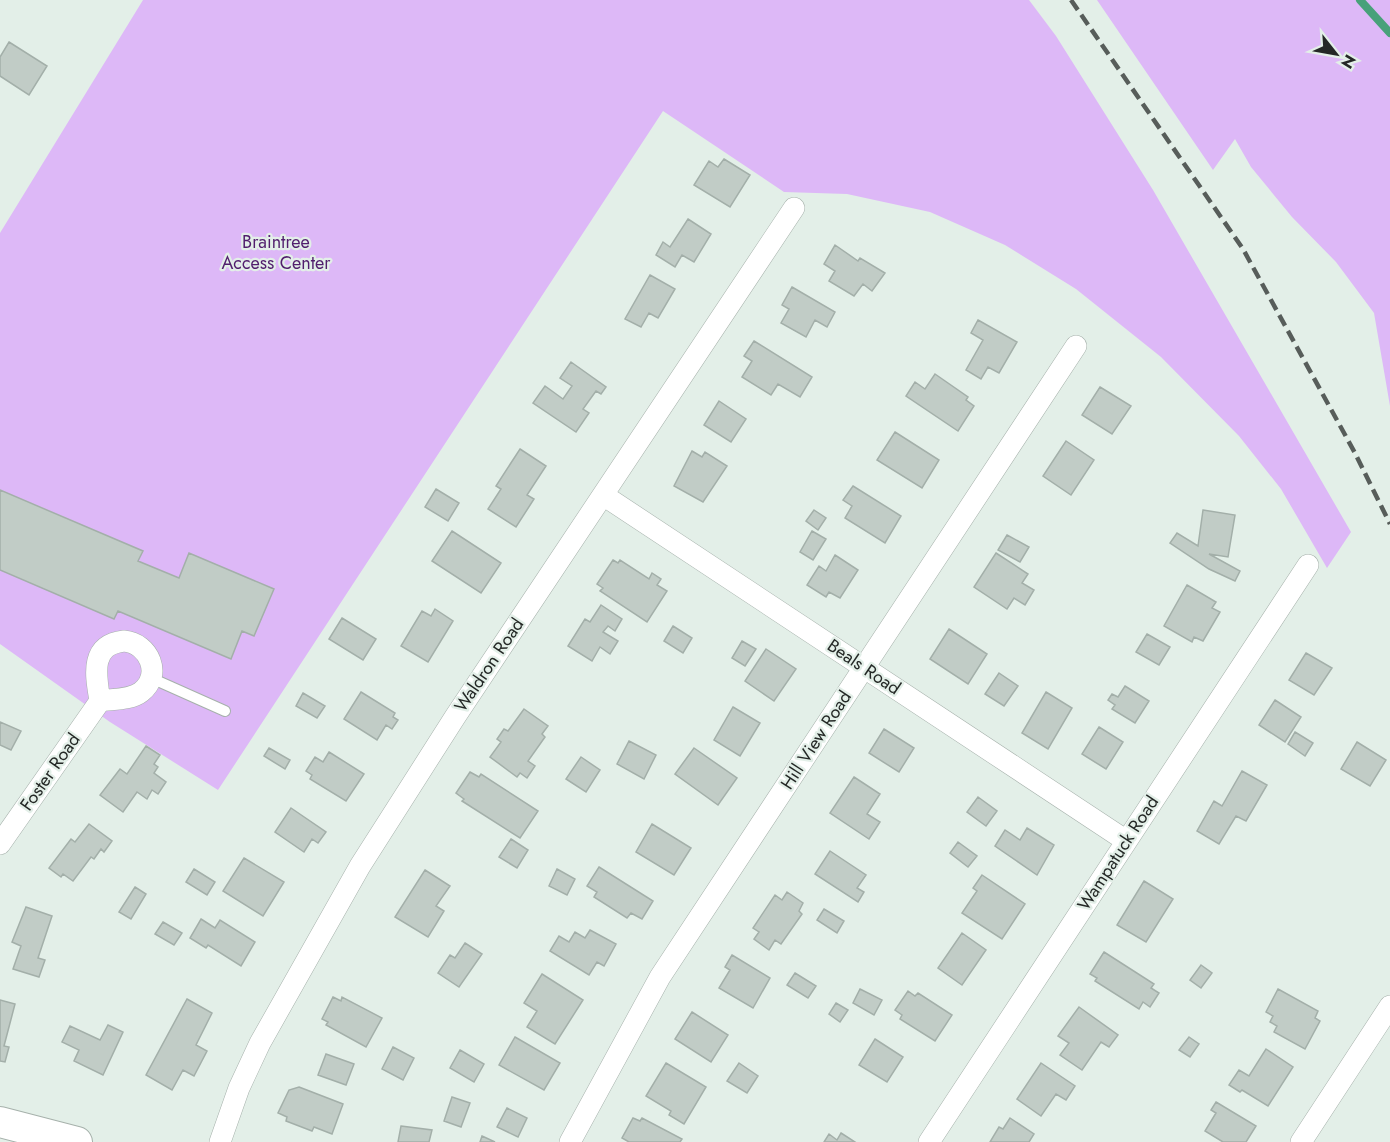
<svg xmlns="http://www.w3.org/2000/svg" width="1390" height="1142" font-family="Jost,sans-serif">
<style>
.green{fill:#ddb8f7}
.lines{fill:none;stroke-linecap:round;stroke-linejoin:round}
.stream{stroke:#48a17a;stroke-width:8}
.building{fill:#c1ccc6;stroke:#a3afa9;stroke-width:1.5}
.lane-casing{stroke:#a6b1ab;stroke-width:12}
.street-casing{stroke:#a6b1ab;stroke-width:22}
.secondary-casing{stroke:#a6b1ab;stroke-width:32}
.lane{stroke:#fff;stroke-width:10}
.street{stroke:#fff;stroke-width:21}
.secondary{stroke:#fff;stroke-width:30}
.rail{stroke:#575d5a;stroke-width:4.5;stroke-dasharray:12 6;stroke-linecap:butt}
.labels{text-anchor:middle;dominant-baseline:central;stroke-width:4.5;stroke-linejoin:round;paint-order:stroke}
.park-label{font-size:18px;fill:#511e6d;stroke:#e3efe8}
.street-label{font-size:18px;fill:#242826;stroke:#e3efe8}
</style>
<rect width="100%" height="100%" fill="#e3efe8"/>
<path class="green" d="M143 0H1029L1056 36 1153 190 1351 532 1327 568 1281 489 1239 436 1161 357 1076 289 1005 245 930 212 847 194 784 192 663 111 218 790 110 722 0 644V233Z
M1097 0H1390V406L1374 313 1336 262 1292 217 1251 167 1235 139 1213 170Z"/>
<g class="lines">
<path class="stream" d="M1360 0 1390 33"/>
</g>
<path class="building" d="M9 42 47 66 29 95 0 76V57Z
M724 159 750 175 730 207 694 185 709 161 718 167Z
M688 219 711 234 694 262 682 255 675 267 656 255 663 242 670 247Z
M835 245 858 261 860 258 885 273 872 291 863 284 854 296 829 281 835 271 824 264Z
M650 275 675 289 658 318 649 313 641 327 625 319Z
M792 287 835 312 827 327 815 320 806 337 781 323 789 309 782 305Z
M978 320 1017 342 999 373 988 367 981 379 966 370 983 340 971 333Z
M754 341 812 377 800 397 778 384 771 395 742 377 752 361 744 356Z
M571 362 606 387 601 394 596 391 583 409 589 413 576 432 533 403 545 386 563 399 572 386 560 378Z
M935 374 968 397 966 400 974 406 958 431 906 396 915 382 925 389Z
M1100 387 1131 406 1112 434 1082 415Z
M719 401 746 419 731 442 704 425Z
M895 432 939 460 922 488 877 460Z
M1066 441 1094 460 1071 495 1043 476Z
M520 449 546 466 527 495 534 499 516 527 488 509 501 489 496 486Z
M692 451 702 457 705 452 727 466 703 502 674 486Z
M853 486 901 516 885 543 845 518 852 506 843 500Z
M436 489 459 503 448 521 425 507Z
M0 490 143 551 138 561 179 578 189 553 274 589 254 636 242 631 231 659 118 611 114 619 0 570Z
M814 510 826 518 818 530 806 521Z
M1203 510 1235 515 1228 557 1209 554 1240 571 1235 581 1209 569 1170 543 1177 533 1198 546Z
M452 531 501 563 481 593 432 561Z
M812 531 826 539 813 560 800 552Z
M1007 535 1029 547 1020 562 998 550Z
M996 553 1028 574 1022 583 1034 590 1025 605 1014 598 1007 609 974 587Z
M835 555 858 570 840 598 829 592 826 597 807 585 819 566 826 571Z
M613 560 618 563 620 560 649 579 652 573 661 579 657 585 667 591 647 622 600 591 603 588 597 584Z
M1187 585 1216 602 1212 608 1220 612 1203 641 1194 637 1192 642 1164 626Z
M601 605 622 619 615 631 608 626 603 632 618 641 610 654 600 647 592 661 568 646 585 619 590 622Z
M435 609 453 621 428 662 401 646 422 611 431 616Z
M342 618 376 639 363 660 329 639Z
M673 626 692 638 683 653 664 641Z
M949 629 987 654 968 684 930 659Z
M1147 634 1170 647 1159 665 1136 652Z
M742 641 756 649 745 666 732 658Z
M766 649 796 669 774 701 745 681Z
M1306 653 1332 668 1314 695 1289 680Z
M999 673 1018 686 1004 706 985 694Z
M1125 686 1149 701 1135 723 1112 709 1115 705 1108 700 1112 694 1118 697Z
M361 692 395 713 393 717 398 720 392 729 386 725 377 740 344 719Z
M1046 692 1072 708 1048 749 1022 733Z
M303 693 325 706 317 718 296 706Z
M1275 700 1301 717 1285 742 1259 725Z
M733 707 760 723 740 756 714 740Z
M524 709 548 726 542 734 545 737 528 761 535 766 527 778 520 773 517 777 490 757 501 742 497 739 504 729 508 731Z
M0 722 21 731 11 750 0 745Z
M1099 727 1123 742 1106 769 1082 754Z
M884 729 914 748 899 772 869 753Z
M1295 732 1313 743 1305 756 1288 744Z
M629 741 656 755 644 779 617 764Z
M1357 742 1386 760 1370 786 1341 769Z
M146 746 160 755 154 764 158 767 154 773 166 782 158 794 152 790 147 799 137 792 123 812 100 795 120 769 127 774Z
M269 748 290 760 285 769 264 756Z
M694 748 737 778 718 805 675 774Z
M329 752 364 774 346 801 310 779 312 775 306 771 315 757 323 762Z
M581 757 600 770 586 792 566 779Z
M1242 771 1267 785 1246 821 1236 816 1219 844 1197 831 1214 801 1222 806Z
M470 772 479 777 481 774 538 811 520 838 462 801 464 799 456 793Z
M854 777 880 794 867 814 880 822 869 839 830 813Z
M978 797 997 811 986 826 967 812Z
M291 808 326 832 318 843 312 839 304 852 275 832Z
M89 824 112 841 104 852 101 849 94 859 91 857 73 881 63 874 61 877 49 868 71 839 75 842Z
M652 824 691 848 674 875 636 852Z
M1027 828 1054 845 1037 875 995 846 1005 830 1020 840Z
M511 839 528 850 517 868 499 857Z
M958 842 977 856 968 867 950 853Z
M830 851 866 875 857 888 864 892 858 902 815 874Z
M244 858 284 882 263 916 223 891Z
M599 867 653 901 642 919 631 913 627 918 594 897 597 892 587 886Z
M194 869 215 882 207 895 186 882Z
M557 869 575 879 567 895 549 886Z
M425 870 450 886 436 906 444 911 428 937 395 917Z
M982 875 1025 904 1002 939 962 913 977 891 973 888Z
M1144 881 1173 899 1146 942 1117 925Z
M135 887 146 894 131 919 119 912Z
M787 892 803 903 799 911 802 914 781 944 775 940 769 950 754 939 759 932 753 928 775 895 782 900Z
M26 907 52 916 38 958 45 960 39 977 13 969 21 946 12 942Z
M824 909 844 921 837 933 817 920Z
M201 919 215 928 220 920 255 942 241 966 208 945 206 948 190 938Z
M163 922 182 933 174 945 155 934Z
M590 930 616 944 604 966 597 962 589 975 550 951 559 936 569 942 575 932 585 938Z
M962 933 986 950 962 985 938 968Z
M465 943 482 954 459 987 438 973 450 955 455 958Z
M1104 952 1154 984 1151 988 1159 993 1150 1007 1143 1002 1139 1009 1095 981 1097 978 1090 974Z
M732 955 770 978 753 1008 719 988 730 970 725 967Z
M1201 965 1212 973 1201 988 1190 980Z
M795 973 816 986 808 998 787 985Z
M542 974 583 1000 555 1044 527 1027 537 1011 524 1003Z
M860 989 882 1000 874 1015 853 1003Z
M1278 989 1318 1011 1315 1018 1320 1021 1305 1049 1274 1032 1277 1026 1270 1022 1273 1016 1266 1012Z
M908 991 915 996 918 993 952 1015 935 1041 900 1019 902 1015 895 1010Z
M333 997 341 1001 342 997 382 1018 366 1047 326 1025 328 1022 322 1019Z
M187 999 212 1013 196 1045 207 1051 194 1076 183 1070 172 1090 146 1075Z
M0 1000 15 1004 4 1046 9 1047 5 1062 0 1061Z
M836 1003 848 1010 840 1022 829 1014Z
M1079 1007 1118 1035 1109 1047 1101 1042 1082 1070 1060 1055 1069 1043 1058 1036Z
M692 1012 728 1035 711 1062 675 1039Z
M108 1025 123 1032 103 1075 74 1061 79 1050 62 1042 70 1026 100 1040Z
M515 1037 560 1063 544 1090 499 1065Z
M1189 1037 1199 1044 1190 1057 1179 1050Z
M875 1039 903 1057 887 1082 859 1065Z
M393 1047 414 1058 403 1080 382 1069Z
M1266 1049 1293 1067 1268 1106 1242 1090 1240 1092 1229 1085 1239 1070 1249 1076Z
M460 1050 484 1064 474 1082 450 1068Z
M326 1054 354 1064 346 1085 318 1075Z
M666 1063 706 1087 684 1124 669 1115 671 1111 646 1096Z
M739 1063 758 1076 747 1093 727 1081Z
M1041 1063 1075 1086 1066 1100 1056 1094 1041 1116 1017 1099Z
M299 1087 343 1104 332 1134 314 1127 312 1131 286 1121 287 1117 278 1113 289 1090Z
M452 1097 470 1103 461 1127 444 1121Z
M1216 1102 1256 1126 1246 1142H1223L1205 1131 1216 1113 1211 1110Z
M507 1108 527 1118 518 1137 497 1127Z
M633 1118 640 1121 642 1118 682 1139 680 1142H629L622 1138Z
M1010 1118 1034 1134 1029 1142H990L999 1127 1003 1129Z
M401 1126 432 1130 429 1142H398Z
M841 1133 855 1142H824L829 1134 837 1140Z
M482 1136 495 1142H480Z"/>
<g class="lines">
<g class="lane-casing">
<path id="lane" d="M151 678 225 711"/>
</g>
<g class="street-casing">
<path id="street" d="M603 495 1125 840
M124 641C149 643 163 675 141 692 131 700 113 699 100 701 96 676 89 645 124 641Z
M0 844 100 701
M220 1142 239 1088 260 1043 360 866 455 717 794 208
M570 1142 660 977 1076 346
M929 1142 1308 565
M1301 1142 1390 1006"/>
</g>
<g class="secondary-casing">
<path id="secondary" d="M0 1122 77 1142"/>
</g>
<use href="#lane" class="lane"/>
<use href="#street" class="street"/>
<use href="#secondary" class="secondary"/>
<path class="rail" d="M1071 0 1243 249 1355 453 1390 524"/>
</g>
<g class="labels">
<g class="park-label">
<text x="276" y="242">Braintree<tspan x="276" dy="21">Access Center</tspan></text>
</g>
<g class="street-label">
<text transform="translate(489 665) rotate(-56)">Waldron Road</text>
<text transform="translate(864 667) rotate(34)">Beals Road</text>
<text transform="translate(816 740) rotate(-57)">Hill View Road</text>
<text transform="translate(50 772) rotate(-55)">Foster Road</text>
<text transform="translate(1118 853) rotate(-57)">Wampatuck Road</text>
</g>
</g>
<g transform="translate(1336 54) rotate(121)" stroke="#e3efe8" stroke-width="4.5" paint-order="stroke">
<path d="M0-4.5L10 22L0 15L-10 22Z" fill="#242826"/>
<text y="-9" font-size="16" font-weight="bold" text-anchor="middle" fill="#242826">N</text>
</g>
</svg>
